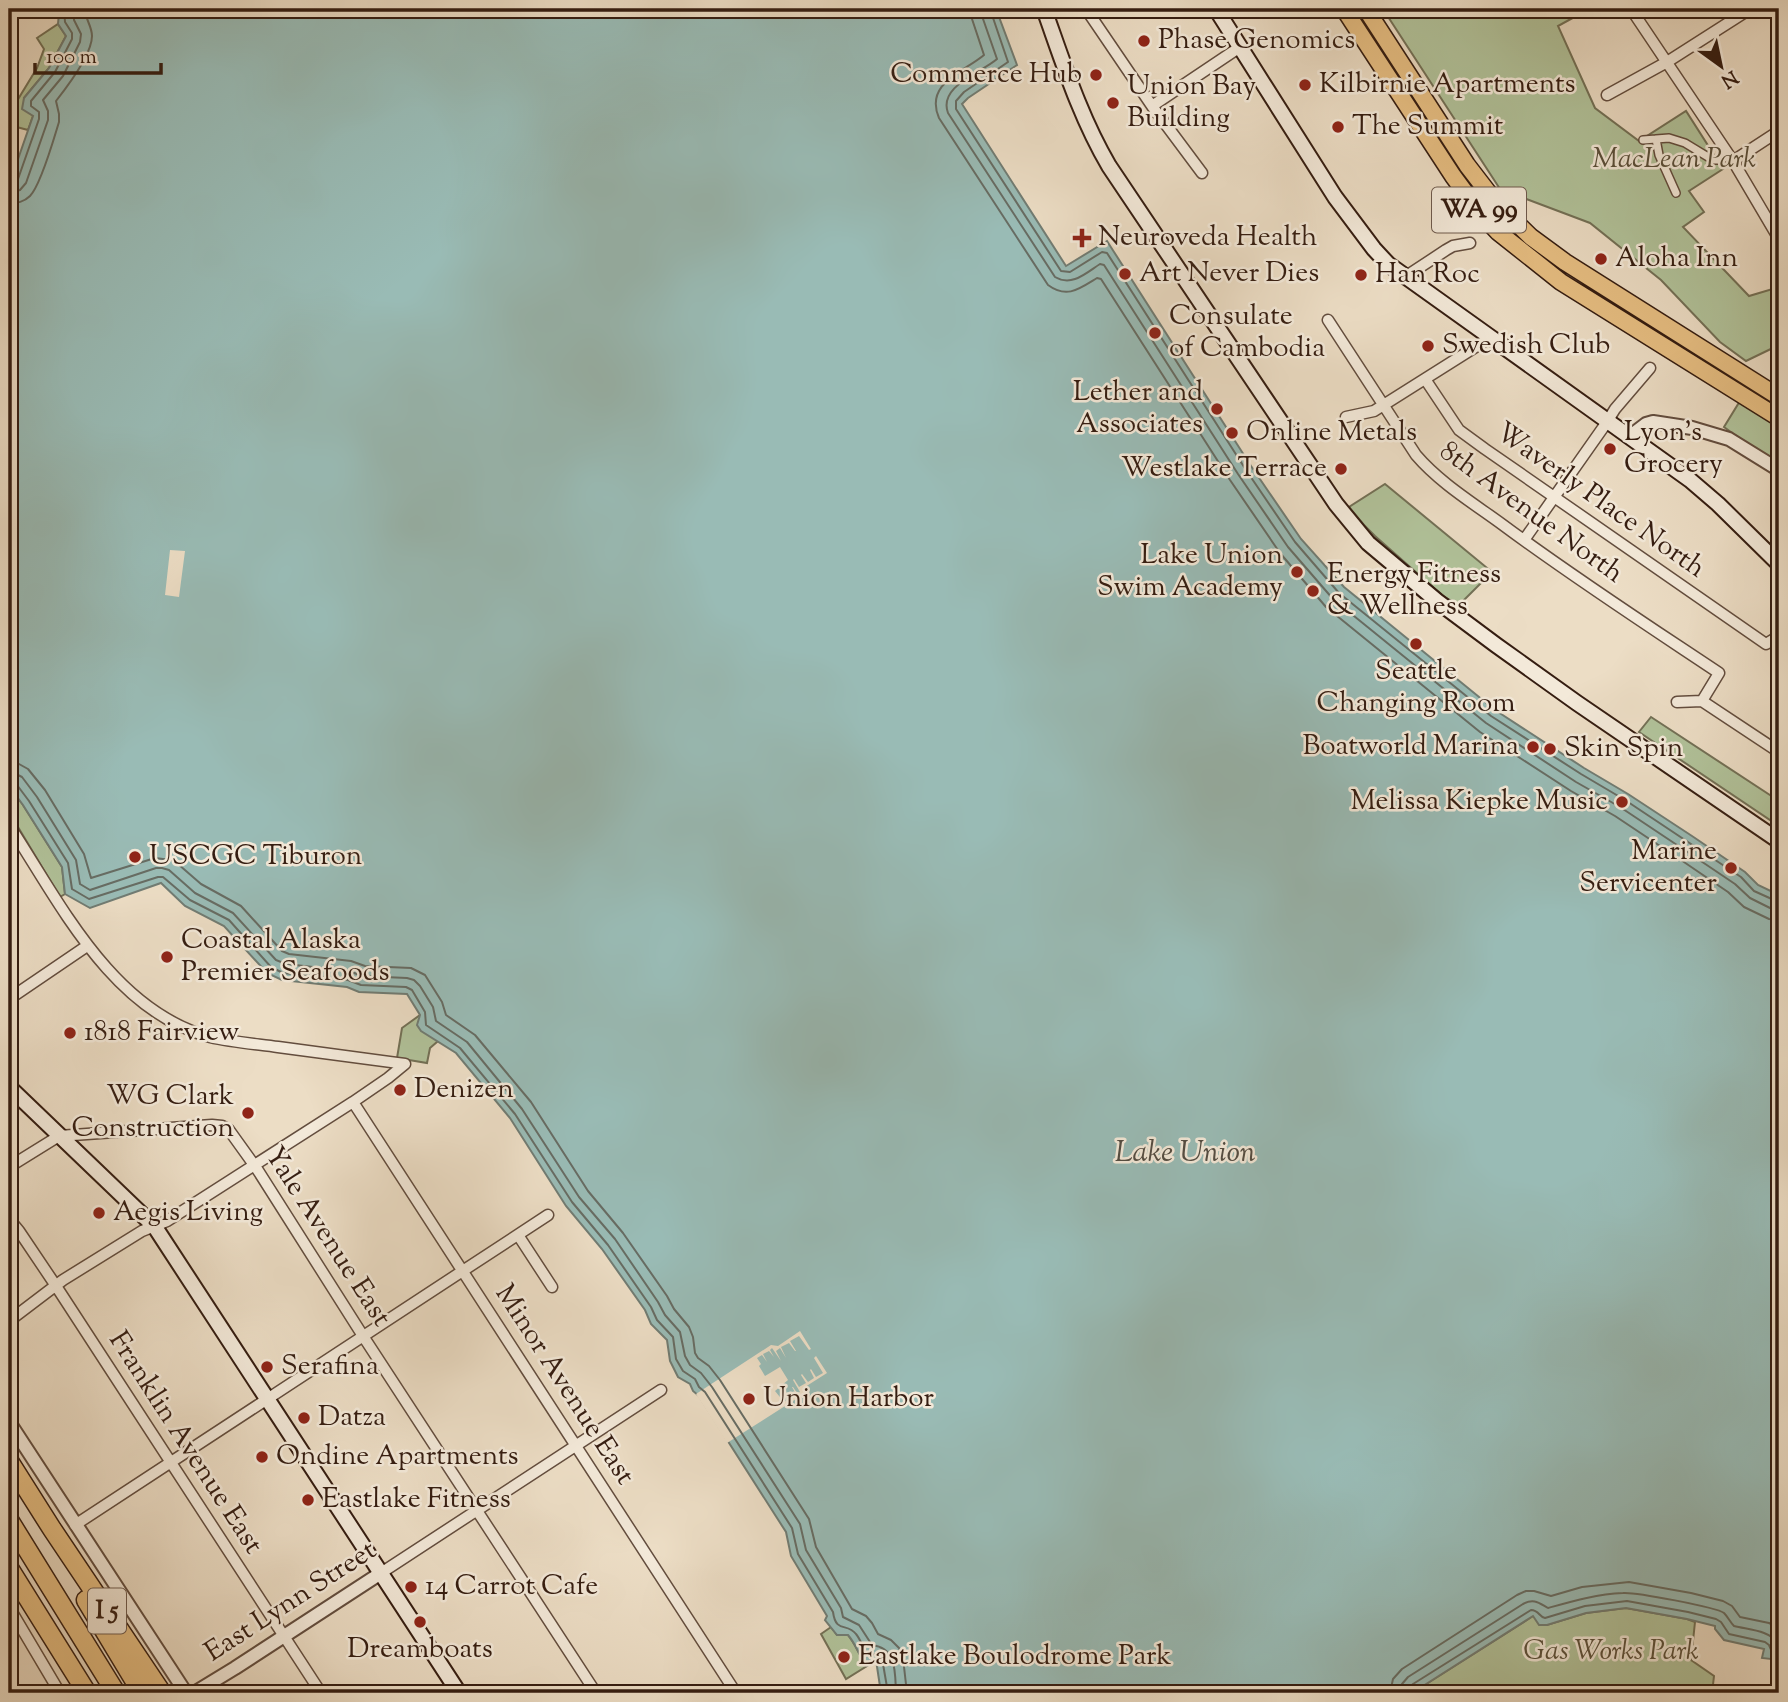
<svg xmlns="http://www.w3.org/2000/svg" width="1788" height="1702" font-family="'Sorts Mill Goudy',serif">
<style>
.green{fill:#b1c29a;stroke:#737056;stroke-width:2}
.water{fill:#99bbb5;stroke:#717c73;stroke-width:2}
.pier{fill:#ecddc5}
.lines{fill:none;stroke-linecap:round;stroke-linejoin:round}
.shore{stroke:#676c63;stroke-width:2}
.pedestrian-casing{stroke:#634d3e;stroke-width:10}
.minor-casing{stroke:#634d3e;stroke-width:13}
.tertiary-casing{stroke:#634d3e;stroke-width:16}
.secondary-casing{stroke:#351d11;stroke-width:18}
.trunk-casing{stroke:#351d11;stroke-width:19}
.motorway-casing{stroke:#351d11;stroke-width:21}
.pedestrian{stroke:#f3e9d9;stroke-width:7}
.minor{stroke:#f3e9d9;stroke-width:10}
.tertiary{stroke:#f3e9d9;stroke-width:12}
.secondary{stroke:#f3e9d9;stroke-width:14}
.trunk{stroke:#e6be82;stroke-width:16}
.motorway{stroke:#e6be82;stroke-width:18}
.poi-dot{fill:#8f2418;stroke:#f3e9d9;stroke-width:2.5}
.labels{text-anchor:middle;dominant-baseline:central;stroke-width:5;stroke-linejoin:round;paint-order:stroke}
.shield{fill:#f3e9d9;stroke:#6e5a4d;stroke-width:2}
.shield-label{font-size:26px;font-weight:bold;fill:#351d11}
.poi-label{font-size:28px;fill:#351d11;stroke:#f3e9d9;text-anchor:start}
.park-label{font-size:28px;font-style:italic;fill:#5a4f3a;stroke:#f3e9d9}
.street-label{font-size:28px;fill:#351d11;stroke:#f3e9d9}
.water-label{font-size:30px;font-style:italic;fill:#534c42;stroke:#f3e9d9}
</style>
<rect width="100%" height="100%" fill="#ecddc5"/>
<filter id="stains"><feTurbulence type="fractalNoise" baseFrequency=".00286" numOctaves="4"/><feColorMatrix values="0 0 0 0 .2 0 0 0 0 .09 0 0 0 0 .02 0 0 0 .5 -.17"/></filter>
<radialGradient id="worn" r=".72"><stop offset=".6" stop-color="#630" stop-opacity="0"/><stop offset="1" stop-color="#630" stop-opacity=".3"/></radialGradient>
<path class="green" d="M1383 9H1589L1558 26 1595 108 1639 141 1686 111 1723 169 1689 191 1704 212 1683 227 1749 296 1779 287V345L1746 361 1720 342 1661 280 1590 223 1500 189Z
M58 24 66 36 49 68 24 98 33 116 28 130 9 125 17 101 37 68 44 49 37 38Z
M1740 401 1779 426V467L1724 427Z
M1385 484 1492 572 1459 605 1444 597 1375 536 1364 525 1349 507Z
M1651 717 1779 801V826L1639 732Z
M9 786 23 805 62 867 65 894 60 897 9 812Z
M420 1015 429 1035 438 1041 430 1048 427 1063 397 1058 402 1028Z
M1626 1608 1687 1619 1695 1622 1691 1660 1714 1676 1712 1693H1412L1533 1616 1547 1625 1586 1613Z
M831 1627 837 1635H848C856 1644 859 1656 867 1666L846 1679 821 1634Z"/>
<path class="water" d="M56 9H996L1017 65 968 98 962 104 1066 266 1107 241 1251 466 1301 539 1344 587 1495 710 1584 768 1628 794 1692 836 1745 872 1758 885 1779 895V1660L1762 1658 1764 1649 1724 1640 1715 1629V1626L1687 1619 1626 1608 1586 1613 1547 1625H1539L1533 1616 1412 1693H881L876 1660 867 1666C859 1656 856 1644 848 1635H837L825 1620 827 1616 791 1556 786 1532 699 1396 693 1391 690 1384 678 1377 670 1361 667 1340 651 1324 645 1310 602 1249 566 1206 510 1118 456 1053 421 1031 417 1025 420 1015 407 994 359 992 347 987 282 980 267 973 224 926 185 906 161 883 90 908 65 894 62 867 23 805 9 786V322L12 311 9 298V185L33 116 22 109 24 98 49 68 66 36 58 24 59 13Z"/>
<path class="pier" d="M170 550 185 551 179 597 165 595Z
M800 1331 811 1349 809 1350 799 1336 790 1341 796 1351H795L789 1343 781 1347 786 1358 780 1348 776 1351 781 1361 772 1348 770 1350 774 1357 769 1351 763 1354 767 1362 762 1355 757 1358 761 1364 759 1366 765 1376 780 1367 788 1380 775 1391 784 1402 789 1399 786 1391 791 1398 796 1394 792 1387H793L797 1393 800 1392 793 1380 794 1379 799 1387 806 1383 801 1375 802 1374 808 1382 814 1378 810 1370 811 1369 816 1377 823 1373 814 1358 816 1356 827 1373 805 1387 807 1392 727 1443 696 1394 771 1345 778 1346Z"/>
<g class="lines">
<path class="shore" d="M970 9 972 19 984 55C964 72 924 83 939 118L1048 285C1067 299 1079 289 1097 278L1101 279 1230 480 1280 553 1326 607 1480 732 1571 791 1615 816 1678 858 1728 892 1744 907 1769 919 1779 920
M981 9 982 16 997 59C981 73 938 86 948 113L1055 277C1072 287 1086 273 1100 264L1104 265 1238 474 1288 547 1333 599 1486 723 1576 782 1620 807 1683 849 1735 884 1750 898 1770 908 1779 910
M990 9 1008 62 964 92 956 101V109L1061 271 1070 272 1102 252 1107 253 1246 470 1295 542 1339 593 1491 716 1581 774 1625 800 1688 842 1741 877 1754 891 1774 900 1779 901
M9 184 14 183 18 179 39 119V112L31 106V101L55 72 72 39V33L65 22 64 9
M9 193 20 190 26 183 48 120V111L43 100 63 76 80 42 81 34 74 20V9
M9 204C17 203 24 202 30 196 41 185 54 138 59 122V114L56 101C67 87 92 55 92 36 92 26 85 19 85 9
M9 763 19 764 28 769 45 790 84 854 91 878 155 858 171 860 178 864 201 884 241 906 282 951 289 954 351 961 365 966 411 968 425 975 442 1002 446 1015 475 1035 531 1102 588 1191 623 1233 667 1296 674 1309 689 1327 693 1337 695 1353 698 1358 709 1366 720 1380 809 1519 816 1547 852 1609 866 1616 872 1623 878 1634 891 1640 899 1648 903 1658 907 1693
M9 773 16 774 22 777 37 797 76 860 80 884 90 890 156 868H162L169 870 195 893 233 913 276 960 286 964 349 971 362 976 407 978 414 980 420 986 433 1007 436 1021 467 1042 522 1109 579 1197 615 1239 658 1302 665 1315 680 1332 685 1356 690 1365 701 1373 712 1387 800 1524 806 1550 841 1608 843 1617 859 1625 872 1645C897 1648 895 1672 896 1693
M9 782 17 785 29 801 68 863 72 889 89 899 158 877H163L190 900 229 920 271 967 283 973 348 980 361 985 406 987 412 990 425 1012 426 1025 460 1048 515 1114 572 1202 608 1245 651 1307 657 1320 673 1337 676 1359 683 1371 695 1379 699 1387 705 1392 792 1528 798 1554 833 1612C836 1634 847 1622 856 1634 861 1640 863 1648 867 1655L877 1654 882 1658 888 1693
M1390 1693 1393 1679 1402 1669 1517 1595 1526 1591H1534L1551 1596 1582 1587 1629 1582 1691 1593 1723 1601 1732 1606 1740 1617 1769 1623 1779 1628
M1400 1693 1402 1684 1408 1677 1523 1604C1534 1598 1539 1603 1548 1608 1573 1601 1597 1594 1623 1593 1635 1592 1716 1607 1724 1613 1728 1617 1730 1622 1734 1626 1750 1630 1769 1630 1779 1644
M1409 1693V1688L1413 1684 1531 1610C1539 1610 1539 1617 1545 1618L1585 1606 1627 1601 1688 1612 1716 1619 1721 1622 1729 1634 1765 1642 1769 1645 1772 1652 1779 1653"/>
<g class="pedestrian-casing">
<path id="pedestrian" d="M1656 139 1659 155 1676 193
M1643 140 1669 138 1685 143 1713 160H1721L1729 155"/>
</g>
<g class="minor-casing">
<path id="minor" d="M1086 9 1152 106 1202 173
M1631 9 1733 161 1779 239
M1607 95 1667 62 1750 9
M1152 106 1240 47
M1733 161 1779 131
M1405 277 1446 250 1453 246 1470 243
M1328 320 1416 455C1440 483 1473 503 1503 525 1573 577 1647 625 1719 673L1702 701
M1425 379 1459 430 1485 449 1766 644 1779 636
M1346 417 1374 411 1485 341 1489 337
M1524 540 1607 422 1615 409 1650 368
M1702 701 1779 752
M1677 702 1702 701
M9 825C60 903 112 1011 210 1037 232 1042 256 1044 278 1047 321 1053 363 1058 405 1064
M9 999 87 946
M353 1102 736 1693
M9 1167 59 1136 212 1125 222 1126 229 1130 257 1169 363 1336 596 1693
M9 1219 19 1231 56 1286 321 1693
M518 1235 552 1287
M9 1321 63 1280 142 1231 167 1221 353 1102 388 1078 405 1064
M75 1525 548 1215
M381 1573 661 1390
M9 1607 60 1693"/>
</g>
<g class="tertiary-casing">
<path id="tertiary" d="M1629 437 1646 424 1653 422 1692 428 1729 439 1779 470
M9 1422 186 1693
M194 1693 235 1668 381 1573"/>
</g>
<g class="secondary-casing">
<path id="secondary" d="M1044 9C1063 62 1080 117 1109 166L1336 504 1368 543 1437 601 1496 645 1577 703 1779 841
M1216 9 1335 197 1374 249 1388 264 1690 480 1718 504 1779 564
M9 1087 155 1227 459 1693"/>
</g>
<g class="trunk-casing">
<path id="trunk" d="M1344 9 1453 176 1481 214 1498 232 1561 282 1779 418
M1366 9 1467 165 1497 204 1531 237 1565 262 1779 397"/>
</g>
<g class="motorway-casing">
<path id="motorway" d="M9 1461 52 1529 162 1693
M9 1520 116 1693
M9 1568 87 1693
M86 1600 142 1693"/>
</g>
<use href="#pedestrian" class="pedestrian"/>
<use href="#minor" class="minor"/>
<use href="#tertiary" class="tertiary"/>
<use href="#secondary" class="secondary"/>
<use href="#trunk" class="trunk"/>
<use href="#motorway" class="motorway"/>
</g>
<g class="poi-dot">
<circle cx="1144" cy="41" r="7"/>
<circle cx="1096" cy="75" r="7"/>
<circle cx="1305" cy="85" r="7"/>
<circle cx="1113" cy="103" r="7"/>
<circle cx="1338" cy="127" r="7"/>
<path d="M1078.5 227.5h7v7h7v7h-7v7h-7v-7h-7v-7h7z"/>
<circle cx="1601" cy="259" r="7"/>
<circle cx="1125" cy="274" r="7"/>
<circle cx="1361" cy="275" r="7"/>
<circle cx="1155" cy="333" r="7"/>
<circle cx="1428" cy="346" r="7"/>
<circle cx="1217" cy="409" r="7"/>
<circle cx="1232" cy="433" r="7"/>
<circle cx="1610" cy="449" r="7"/>
<circle cx="1341" cy="469" r="7"/>
<circle cx="1297" cy="572" r="7"/>
<circle cx="1313" cy="591" r="7"/>
<circle cx="1416" cy="644" r="7"/>
<circle cx="1533" cy="747" r="7"/>
<circle cx="1550" cy="749" r="7"/>
<circle cx="1622" cy="802" r="7"/>
<circle cx="135" cy="857" r="7"/>
<circle cx="1731" cy="868" r="7"/>
<circle cx="167" cy="957" r="7"/>
<circle cx="70" cy="1033" r="7"/>
<circle cx="400" cy="1090" r="7"/>
<circle cx="248" cy="1113" r="7"/>
<circle cx="99" cy="1213" r="7"/>
<circle cx="267" cy="1367" r="7"/>
<circle cx="749" cy="1399" r="7"/>
<circle cx="304" cy="1418" r="7"/>
<circle cx="262" cy="1457" r="7"/>
<circle cx="308" cy="1500" r="7"/>
<circle cx="411" cy="1587" r="7"/>
<circle cx="420" cy="1622" r="7"/>
<circle cx="844" cy="1657" r="7"/>
</g>
<g class="labels">
<g class="shield">
<rect x="1432" y="187.5" width="94" height="45" rx="5"/>
<rect x="88" y="1588.5" width="38" height="45" rx="5"/>
</g>
<g class="shield-label">
<text x="1479" y="210">WA 99</text>
<text x="107" y="1611">I 5</text>
</g>
<g class="poi-label">
<text x="1158" y="41">Phase Genomics</text>
<text x="1082" y="75" text-anchor="end">Commerce Hub</text>
<text x="1319" y="85">Kilbirnie Apartments</text>
<text x="1127" y="87">Union Bay<tspan x="1127" dy="32">Building</tspan></text>
<text x="1352" y="127">The Summit</text>
<text x="1098" y="238">Neuroveda Health</text>
<text x="1615" y="259">Aloha Inn</text>
<text x="1139" y="274">Art Never Dies</text>
<text x="1375" y="275">Han Roc</text>
<text x="1169" y="317">Consulate<tspan x="1169" dy="32">of Cambodia</tspan></text>
<text x="1442" y="346">Swedish Club</text>
<text x="1203" y="393" text-anchor="end">Lether and<tspan x="1203" dy="32">Associates</tspan></text>
<text x="1246" y="433">Online Metals</text>
<text x="1624" y="433">Lyon's<tspan x="1624" dy="32">Grocery</tspan></text>
<text x="1327" y="469" text-anchor="end">Westlake Terrace</text>
<text x="1283" y="556" text-anchor="end">Lake Union<tspan x="1283" dy="32">Swim Academy</tspan></text>
<text x="1327" y="575">Energy Fitness<tspan x="1327" dy="32">&amp; Wellness</tspan></text>
<text x="1416" y="672" text-anchor="middle">Seattle<tspan x="1416" dy="32">Changing Room</tspan></text>
<text x="1519" y="747" text-anchor="end">Boatworld Marina</text>
<text x="1564" y="749">Skin Spin</text>
<text x="1608" y="802" text-anchor="end">Melissa Kiepke Music</text>
<text x="1717" y="852" text-anchor="end">Marine<tspan x="1717" dy="32">Servicenter</tspan></text>
<text x="149" y="857">USCGC Tiburon</text>
<text x="181" y="941">Coastal Alaska<tspan x="181" dy="32">Premier Seafoods</tspan></text>
<text x="84" y="1033">1818 Fairview</text>
<text x="414" y="1090">Denizen</text>
<text x="234" y="1097" text-anchor="end">WG Clark<tspan x="234" dy="32">Construction</tspan></text>
<text x="113" y="1213">Aegis Living</text>
<text x="281" y="1367">Serafina</text>
<text x="763" y="1399">Union Harbor</text>
<text x="318" y="1418">Datza</text>
<text x="276" y="1457">Ondine Apartments</text>
<text x="322" y="1500">Eastlake Fitness</text>
<text x="425" y="1587">14 Carrot Cafe</text>
<text x="420" y="1650" text-anchor="middle">Dreamboats</text>
<text x="858" y="1657">Eastlake Boulodrome Park</text>
</g>
<g class="park-label">
<text x="1674" y="160">MacLean Park</text>
<text x="1611" y="1652">Gas Works Park</text>
</g>
<g class="street-label">
<text transform="translate(1600 501) rotate(35)">Waverly Place North</text>
<text transform="translate(1531 513) rotate(36)">8th Avenue North</text>
<text transform="translate(327 1237) rotate(57)">Yale Avenue East</text>
<text transform="translate(564 1385) rotate(57)">Minor Avenue East</text>
<text transform="translate(185 1443) rotate(57)">Franklin Avenue East</text>
<text transform="translate(291 1602) rotate(-33)">East Lynn Street</text>
</g>
<g class="water-label">
<text x="1185" y="1153">Lake Union</text>
</g>
</g>
<rect width="1788" height="1702" fill="none" stroke="#ecddc5" stroke-width="35"/>
<rect x="10" y="10" width="1767" height="1681" fill="none" stroke="#351d11" stroke-width="3.5"/>
<rect x="18" y="18" width="1753" height="1667" fill="none" stroke="#351d11" stroke-width="2"/>
<g transform="translate(1721 66) rotate(147)" stroke="#f3e9d9" stroke-width="5" paint-order="stroke">
<path d="M0-5L12 26L0 18L-12 26Z" fill="#351d11"/>
<text y="-10" font-size="19" font-weight="bold" text-anchor="middle" fill="#351d11">N</text>
</g>
<path d="M35 63v10h126v-10" fill="none" stroke="#351d11" stroke-width="3.5"/>
<text x="46" y="63" font-size="21" fill="#351d11" stroke="#f3e9d9" stroke-width="5" paint-order="stroke">100 m</text>
<rect width="100%" height="100%" filter="url(#stains)"/>
<rect width="100%" height="100%" fill="url(#worn)"/>
</svg>
